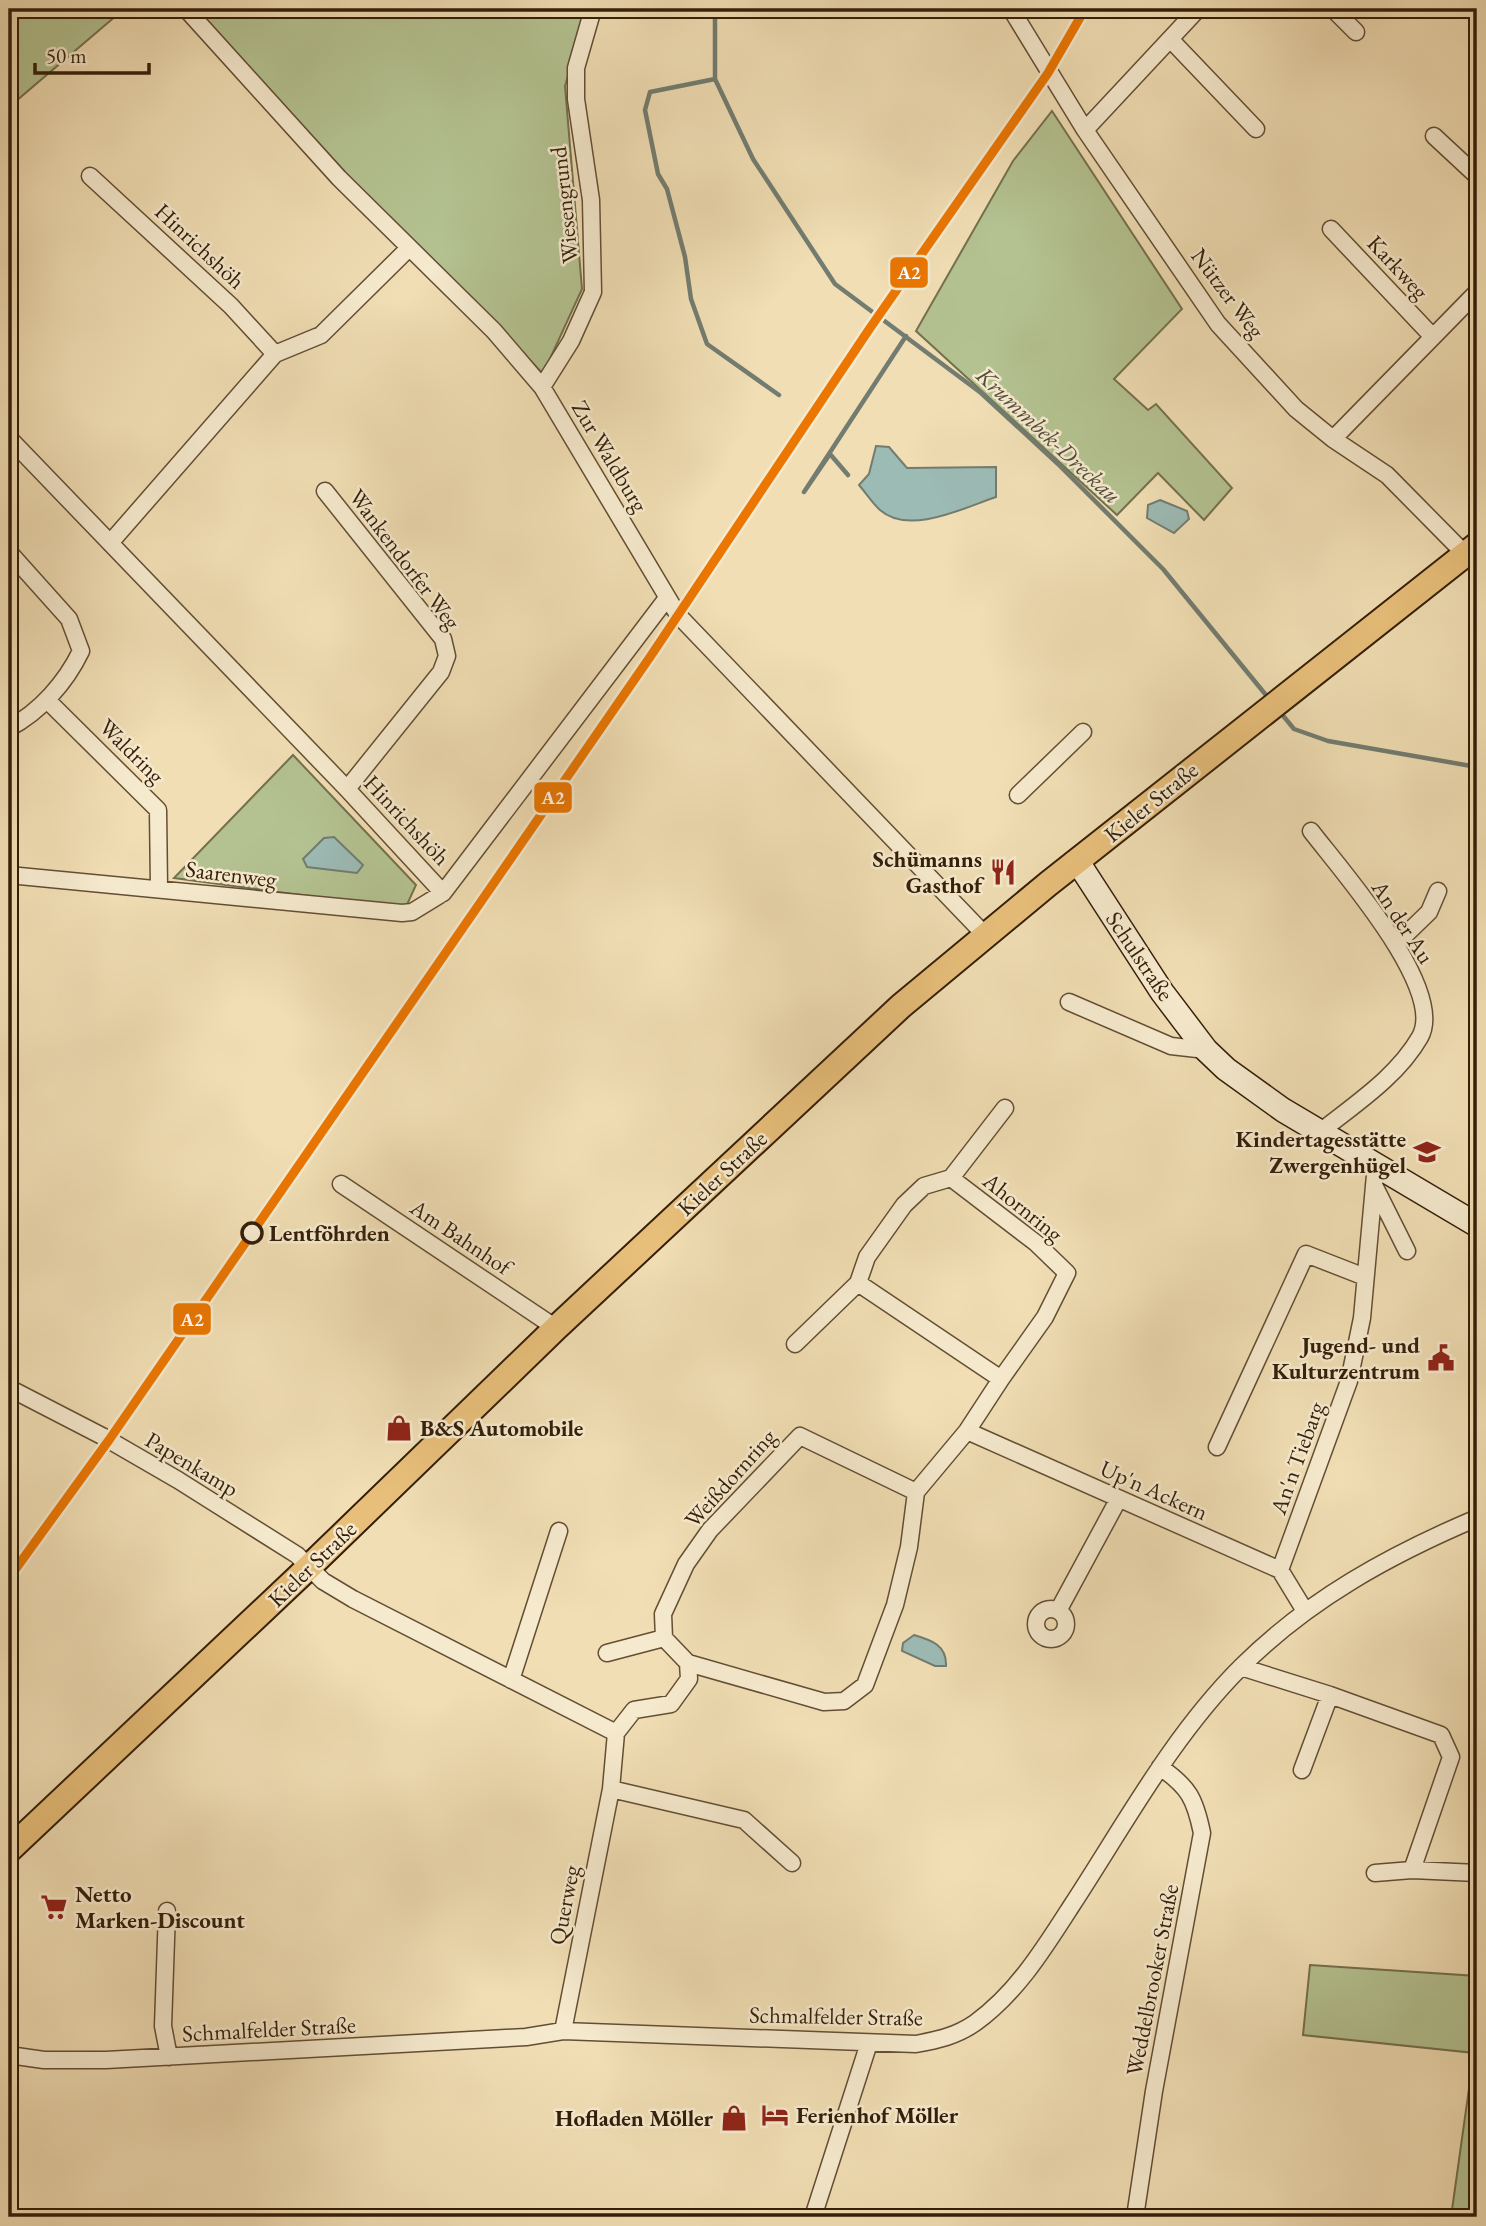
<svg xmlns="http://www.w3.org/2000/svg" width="1486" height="2226" font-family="'EB Garamond',serif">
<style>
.green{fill:#b4c291;stroke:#74704d;stroke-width:2}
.water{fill:#9cbbb5;stroke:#727c70;stroke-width:2}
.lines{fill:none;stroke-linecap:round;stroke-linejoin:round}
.stream{stroke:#727c70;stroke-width:4.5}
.street-casing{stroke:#634e34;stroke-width:19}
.secondary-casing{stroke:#341e09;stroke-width:26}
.primary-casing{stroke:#341e09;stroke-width:28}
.street{stroke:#f6eace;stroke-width:16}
.secondary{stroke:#f6eace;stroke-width:23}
.primary{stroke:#e8bf7a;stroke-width:24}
.rail-1-casing{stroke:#f6eace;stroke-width:14}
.rail-1{stroke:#eb7601;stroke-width:9}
.stop-dot{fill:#f6eace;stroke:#341e09;stroke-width:3.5}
.labels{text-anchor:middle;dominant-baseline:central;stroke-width:5;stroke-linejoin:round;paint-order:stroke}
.street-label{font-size:23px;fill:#341e09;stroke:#f6eace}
.poi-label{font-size:23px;font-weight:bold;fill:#341e09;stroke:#f6eace;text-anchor:end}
.stop-label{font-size:23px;font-weight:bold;fill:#341e09;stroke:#f6eace;text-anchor:start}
.water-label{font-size:24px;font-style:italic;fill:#534d3d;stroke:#f6eace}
.line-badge{stroke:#f6eace;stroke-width:2.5}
.badge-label{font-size:19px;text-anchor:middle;font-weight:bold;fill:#fff}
</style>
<rect width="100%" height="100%" fill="#f1deb4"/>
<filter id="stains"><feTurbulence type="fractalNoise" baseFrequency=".00286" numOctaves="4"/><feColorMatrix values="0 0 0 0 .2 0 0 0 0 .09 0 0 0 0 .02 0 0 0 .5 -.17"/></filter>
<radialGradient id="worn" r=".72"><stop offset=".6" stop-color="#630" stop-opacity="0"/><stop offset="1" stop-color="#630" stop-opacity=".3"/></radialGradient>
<path class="green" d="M9 9H124L9 107Z
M196 9H588L565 86 582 289 543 374 496 324 342 173Z
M1052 111 1182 309 1114 379 1148 410 1156 404 1232 488 1204 520 1158 473 1117 515 916 331 1013 161Z
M293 755 416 885 405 909 174 878Z
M1310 1965 1477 1976V2217H1451L1474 2053 1303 2035Z"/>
<path class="water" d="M876 446 889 447 907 468 996 467V497C966 507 909 536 880 510 872 503 866 493 859 485L869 474Z
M1160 500 1187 511 1189 519 1174 533 1147 518 1148 505Z
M334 837 363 865 357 873 307 867 303 859 324 838Z
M914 1635C931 1640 947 1645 946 1666H935L902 1651 903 1643Z"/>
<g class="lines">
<path class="stream" d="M715 9V79L753 159 835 284 981 393 1058 464 1163 569 1270 700
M715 79 650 92 645 110 658 174 667 189 685 257 691 299 707 344 779 395
M848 475 830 454 804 492 906 336
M1280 712 1294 729 1328 741 1477 767"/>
<g class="street-casing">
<path id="street" d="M186 9 339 178 494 331 542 387 678 615 985 935
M1011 9 1085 130 1218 324 1296 409 1333 439 1387 475 1465 554
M1333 9 1356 32
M1170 39 1256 129
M1085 130 1198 9
M1434 136 1477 176
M90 176 231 306 275 354
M1331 229 1433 337
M542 387 571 341 593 292 591 200 576 99V68L593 9
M9 438 347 789 443 893
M1333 439 1477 292
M325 491 443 639 447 656 441 672 347 789
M110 543 275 354 321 335 408 249
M9 552 69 619 81 651C66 682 40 712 9 728
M47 700 158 810 159 888
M1018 795 1083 732
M1311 831C1340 869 1447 989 1420 1037 1397 1077 1355 1104 1320 1132
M9 875 402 913 412 912 443 893 667 598
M1396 944 1429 912 1438 891
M1069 1002 1171 1046 1206 1050
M951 1178 1036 1243 1067 1273 1045 1317 1001 1379
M341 1184 556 1328
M1374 1185 1407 1251
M795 1344 858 1283
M9 1388 102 1436 178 1480 297 1555 323 1581 353 1599 616 1733 611 1789 563 2031
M967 1431 1280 1570 1305 1611
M1217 1447 1306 1254 1365 1277
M1280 1570 1349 1381 1362 1318 1376 1164
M1036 1624a15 15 0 1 1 30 0a15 15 0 1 1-30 0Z
M1058 1611 1118 1500
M607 1653 664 1638
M688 1663 824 1702 844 1701 865 1685 895 1605 909 1547 916 1492 967 1431 1001 1379 858 1283 867 1257 904 1205 924 1186 951 1178 1005 1108
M1241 1667 1330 1695 1441 1735 1451 1757 1412 1870 1477 1873
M511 1680 559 1531
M616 1733 634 1710 671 1704 689 1679 688 1663 664 1638 663 1614 686 1564 710 1530 800 1436 916 1492
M1302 1770 1330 1695
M611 1789 744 1820 792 1863
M1375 1873 1412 1870
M167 1911 163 2026 169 2057
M9 2055 44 2060H106L526 2037 563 2031 916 2044C938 2040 956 2036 975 2023 1017 1993 1045 1947 1072 1905 1125 1824 1172 1736 1241 1667 1309 1599 1390 1555 1477 1518
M813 2217 869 2043
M1135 2217 1154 2091 1202 1833C1195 1799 1189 1787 1160 1767"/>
</g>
<g class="secondary-casing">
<path id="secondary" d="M1074 863 1083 870 1162 992 1206 1050 1226 1069 1283 1110 1477 1225"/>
</g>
<g class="primary-casing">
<path id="primary" d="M9 1850 309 1567 556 1328 901 1006 1048 884 1477 545"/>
</g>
<use href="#street" class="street"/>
<use href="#secondary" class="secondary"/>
<use href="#primary" class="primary"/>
<g class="rail-1-casing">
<path id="rail-1" d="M9 1578 109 1440 650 657 870 328 1048 73 1085 9"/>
</g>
<use href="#rail-1" class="rail-1"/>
</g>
<defs>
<g id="restaurant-bare" transform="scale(2.1)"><path d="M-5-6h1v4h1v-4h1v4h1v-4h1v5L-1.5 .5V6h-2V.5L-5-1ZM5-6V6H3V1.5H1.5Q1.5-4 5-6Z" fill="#8f2418" stroke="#f6eace" stroke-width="2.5" paint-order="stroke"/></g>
<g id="school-bare" transform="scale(2.1)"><path d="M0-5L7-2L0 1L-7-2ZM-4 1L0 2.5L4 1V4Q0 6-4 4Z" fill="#8f2418" stroke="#f6eace" stroke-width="2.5" paint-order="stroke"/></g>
<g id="civic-bare" transform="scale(2.1)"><path d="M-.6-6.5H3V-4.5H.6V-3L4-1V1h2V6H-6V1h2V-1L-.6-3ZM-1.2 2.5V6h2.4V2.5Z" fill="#8f2418" stroke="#f6eace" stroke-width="2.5" paint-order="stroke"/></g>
<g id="shop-bare" transform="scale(2.1)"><path d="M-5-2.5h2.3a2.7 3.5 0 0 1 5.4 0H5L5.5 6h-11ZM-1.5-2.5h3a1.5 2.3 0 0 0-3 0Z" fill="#8f2418" stroke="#f6eace" stroke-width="2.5" paint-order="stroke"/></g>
<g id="supermarket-bare" transform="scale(2.1)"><path d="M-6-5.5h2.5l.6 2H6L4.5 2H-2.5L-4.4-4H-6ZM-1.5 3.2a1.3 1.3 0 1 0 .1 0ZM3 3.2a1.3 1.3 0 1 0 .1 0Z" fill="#8f2418" stroke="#f6eace" stroke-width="2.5" paint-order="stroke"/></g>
<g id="hotel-bare" transform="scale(2.1)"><path d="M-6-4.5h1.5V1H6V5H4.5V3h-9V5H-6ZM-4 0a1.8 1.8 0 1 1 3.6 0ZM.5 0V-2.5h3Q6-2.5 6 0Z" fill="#8f2418" stroke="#f6eace" stroke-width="2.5" paint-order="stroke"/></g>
</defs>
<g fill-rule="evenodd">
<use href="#restaurant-bare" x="1003" y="872"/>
<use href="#school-bare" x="1427" y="1152"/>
<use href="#civic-bare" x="1441" y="1358"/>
<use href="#shop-bare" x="399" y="1428"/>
<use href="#supermarket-bare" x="54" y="1907"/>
<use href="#hotel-bare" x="775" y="2115"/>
<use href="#shop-bare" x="734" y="2118"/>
</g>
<circle class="stop-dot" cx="252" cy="1233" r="10"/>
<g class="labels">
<g class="street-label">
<text transform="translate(564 205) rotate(-96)">Wiesengrund</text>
<text transform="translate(200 246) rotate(43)">Hinrichshöh</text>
<text transform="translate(1398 267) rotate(47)">Karkweg</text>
<text transform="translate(1228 293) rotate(53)">Nützer Weg</text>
<text transform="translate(610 456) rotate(59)">Zur Waldburg</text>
<text transform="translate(405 559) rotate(53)">Wankendorfer Weg</text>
<text transform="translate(132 751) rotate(45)">Waldring</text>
<text transform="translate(1151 802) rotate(-39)">Kieler Straße</text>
<text transform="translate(407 820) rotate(47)">Hinrichshöh</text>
<text transform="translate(231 874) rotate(7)">Saarenweg</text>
<text transform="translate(1403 922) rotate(57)">An der Au</text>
<text transform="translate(1140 956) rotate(56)">Schulstraße</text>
<text transform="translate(722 1173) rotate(-43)">Kieler Straße</text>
<text transform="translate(1023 1207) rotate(39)">Ahornring</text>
<text transform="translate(461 1237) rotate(34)">Am Bahnhof</text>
<text transform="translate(1297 1458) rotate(-70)">An'n Tiebarg</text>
<text transform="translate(192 1464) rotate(31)">Papenkamp</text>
<text transform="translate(730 1478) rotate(-48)">Weißdornring</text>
<text transform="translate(1154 1490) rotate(24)">Up'n Ackern</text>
<text transform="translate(312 1564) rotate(-44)">Kieler Straße</text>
<text transform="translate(564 1905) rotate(-79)">Querweg</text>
<text transform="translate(1152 1980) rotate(-79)">Weddelbrooker Straße</text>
<text transform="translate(836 2016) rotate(1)">Schmalfelder Straße</text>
<text transform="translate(269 2029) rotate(-3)">Schmalfelder Straße</text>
</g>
<g class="poi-label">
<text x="982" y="859">Schümanns<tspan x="982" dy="26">Gasthof</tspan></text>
<text x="1406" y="1139">Kindertagesstätte<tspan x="1406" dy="26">Zwergenhügel</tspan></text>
<text x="1420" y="1345">Jugend- und<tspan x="1420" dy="26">Kulturzentrum</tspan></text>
<text x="420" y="1428" text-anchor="start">B&amp;S Automobile</text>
<text x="75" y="1894" text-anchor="start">Netto<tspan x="75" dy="26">Marken-Discount</tspan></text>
<text x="796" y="2115" text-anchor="start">Ferienhof Möller</text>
<text x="713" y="2118">Hofladen Möller</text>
</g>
<g class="stop-label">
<text x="269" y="1233">Lentföhrden</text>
</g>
<g class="water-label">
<text transform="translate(1049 435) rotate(43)">Krummbek-Dreckau</text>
</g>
</g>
<g class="line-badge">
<rect x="889" y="256" width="40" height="33" rx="7" fill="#eb7601"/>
<rect x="533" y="781" width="40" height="33" rx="7" fill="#eb7601"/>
<rect x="172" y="1302" width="40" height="34" rx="7" fill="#eb7601"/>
</g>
<g class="badge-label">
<text x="909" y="279">A2</text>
<text x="553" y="804">A2</text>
<text x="192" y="1326">A2</text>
</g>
<rect width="1486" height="2226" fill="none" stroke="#f1deb4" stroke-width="35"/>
<rect x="10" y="10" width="1465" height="2205" fill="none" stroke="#341e09" stroke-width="3.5"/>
<rect x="18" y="18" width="1451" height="2191" fill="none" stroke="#341e09" stroke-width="2"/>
<path d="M35 63v10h114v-10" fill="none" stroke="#341e09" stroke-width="3.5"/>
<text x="46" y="63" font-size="21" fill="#341e09" stroke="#f6eace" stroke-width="5" paint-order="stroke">50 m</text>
<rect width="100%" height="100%" filter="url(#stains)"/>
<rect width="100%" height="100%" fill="url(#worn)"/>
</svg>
